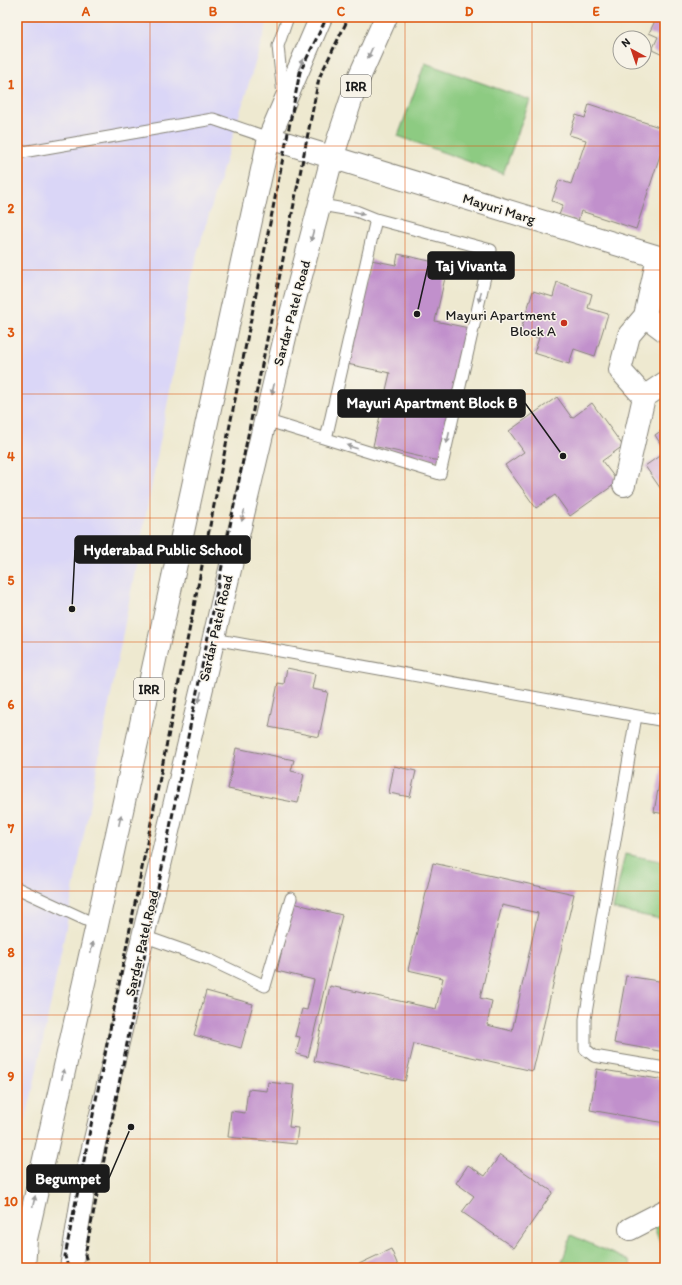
<svg xmlns="http://www.w3.org/2000/svg" width="682" height="1285" font-family="Itim,sans-serif">
<style>
.built{fill:#dad6f7}
.green{fill:#8dcb82;stroke:#54744f}
.building{fill:#c190cc;fill-rule:evenodd}
.lines{fill:none;stroke-linecap:round;stroke-linejoin:round}
.service-casing{stroke:#858276;stroke-width:13}
.minor-casing{stroke:#858276;stroke-width:24}
.primary-casing{stroke:#858276;stroke-width:24}
.service{stroke:#fff;stroke-width:11}
.minor{stroke:#fff;stroke-width:22}
.primary{stroke:#fff;stroke-width:22}
.rail{stroke:#1c1c1c;stroke-width:3;stroke-dasharray:6 3;stroke-linecap:butt}
.oneway{fill:#999}
.grid{fill:none;stroke:#de560d;stroke-width:1;stroke-opacity:0.55}
.poi-dot{fill:#c8321e;stroke:#f7f3e8;stroke-width:1.5}
.labels{text-anchor:middle;dominant-baseline:central;stroke-width:3;stroke-linejoin:round;paint-order:stroke}
.shield{fill:#f7f3e8;stroke:#5e5c59;stroke-width:1}
.shield-label{font-size:13px;font-weight:bold;fill:#1c1c1c}
.street-label{font-size:14px;fill:#1c1c1c;stroke:#f7f3e8}
.poi-label{font-size:14px;fill:#1c1c1c;stroke:#f7f3e8;text-anchor:end}
.leader{fill:none;stroke:#1c1c1c;stroke-width:1.5}
.callout-dot{fill:#1c1c1c;stroke:#f7f3e8;stroke-width:1.5}
.callout{fill:#1c1c1c;stroke:#1c1c1c;stroke-width:1.5}
.callout-label{font-size:15px;text-anchor:middle;font-weight:bold;fill:#fff}
.neatline{fill:none;stroke:#de560d;stroke-width:1.5}
.grid-label{font-size:13px;text-anchor:middle;font-weight:bold;fill:#de560d}
</style>
<rect width="100%" height="100%" fill="#f7f3e8"/>
<filter id="ink" filterUnits="userSpaceOnUse"><feTurbulence type="fractalNoise" baseFrequency=".025" numOctaves="2"/><feDisplacementMap in="SourceGraphic" scale="8" xChannelSelector="R" yChannelSelector="G"/><feConvolveMatrix kernelMatrix="1 2 1 2 8 2 1 2 1" color-interpolation-filters="sRGB"/></filter>
<filter id="wash" filterUnits="userSpaceOnUse"><feTurbulence type="fractalNoise" baseFrequency=".012" numOctaves="4" result="noise"/><feDisplacementMap in="SourceGraphic" scale="16" xChannelSelector="R" yChannelSelector="G"/><feGaussianBlur stdDeviation="0.9" result="paint"/><feColorMatrix in="noise" values="0 0 0 0 0 0 0 0 0 0 0 0 0 0 0 0 0 1.4 0 .05"/><feComposite in="paint" operator="in"/></filter>
<g filter="url(#wash)">
<rect width="100%" height="100%" fill="#eee9d0"/>
<path class="built" d="M17 17H269L195 261 60 958 33 1089 17 1155Z"/>
<path class="green" d="M425 63 530 100 503 174 398 136Z
M625 854 665 862V920L613 909Z
M665 1221V1258L654 1226Z
M571 1235 629 1261 632 1268H560Z"/>
<g id="blocks">
<path class="building" d="M657 17H665V56L652 50 658 37 649 33Z
M589 104 665 129V140L636 229 581 211 578 221 559 215 563 205 552 201 559 180 571 184 586 140 569 135 576 115 585 118Z
M398 254 448 265 435 321 469 328 439 461 373 446 390 373 347 364 371 260 396 265Z
M557 282 592 294 588 308 608 314 595 356 574 349 569 364 534 353 539 338 520 333 533 291 553 297Z
M557 397 572 418 592 403 623 446 602 461 618 482 570 516 555 495 536 508 505 465 524 452 509 431Z
M665 428V451L655 435Z
M665 452V495L645 466Z
M287 668 315 674 312 689 328 692 319 737 269 727 278 683 284 684Z
M236 748 294 760 291 771 304 774 298 803 228 789Z
M664 756 665 757V814L654 812Z
M394 766 416 771 410 797 389 793Z
M433 863 574 894 533 1071 414 1044 405 1081 314 1061 330 986 436 1009 443 978 408 970ZM502 905 538 913 512 1031 487 1025 492 1001 480 998Z
M293 903 342 915 308 1057 296 1054 300 1037 295 1036 302 1009 307 1010 314 980 277 971Z
M626 976 665 982V1052L614 1043Z
M206 991 253 1004 241 1048 194 1035Z
M597 1069 665 1080V1123L590 1110Z
M268 1082 294 1085 289 1127 298 1128 296 1144 228 1137 231 1111 245 1113 248 1089 267 1091Z
M500 1155 553 1192 514 1248 462 1212 474 1196 456 1183 468 1165 485 1176Z
M391 1249 399 1268H361L359 1264Z"/>
</g>
</g>
<g filter="url(#ink)">
<use href="#blocks" fill-opacity="0" stroke="#858276" stroke-width="1"/>
<g class="lines">
<g class="service-casing">
<path id="service" d="M283 95 278 46 288 17
M17 153 213 119 269 138
M265 420 440 474 491 250 376 219 356 211 321 205
M326 439 376 219
M214 639 665 721
M636 716 585 1019V1049L594 1056 665 1068
M17 888 97 925
M143 936 208 959 265 986 291 898"/>
</g>
<g class="minor-casing">
<path id="minor" d="M269 138 665 259
M658 257 645 316 665 331
M644 397 620 370 629 335 645 316
M624 485 644 397 665 383
M630 1229 665 1211"/>
</g>
<g class="primary-casing">
<path id="primary" d="M24 1268 26 1239 97 925 269 138 321 17
M71 1268 84 1186 286 333 332 158 357 82 386 17"/>
</g>
<use href="#service" class="service"/>
<use href="#minor" class="minor"/>
<use href="#primary" class="primary"/>
<path class="rail" d="M68 1268 65 1256 300 72 327 17
M89 1268 85 1255 319 78 349 17"/>
</g>
<defs><path id="oneway-solid" d="M-6-.8H1V-3.2L6.5 0L1 3.2V.8H-6Z"/></defs>
<g class="oneway">
<use href="#oneway-solid" transform="translate(370 53) rotate(114)"/>
<use href="#oneway-solid" transform="translate(301 64) rotate(-67)"/>
<use href="#oneway-solid" transform="translate(359 213) rotate(18)"/>
<use href="#oneway-solid" transform="translate(312 236) rotate(105)"/>
<use href="#oneway-solid" transform="translate(480 297) rotate(103)"/>
<use href="#oneway-solid" transform="translate(273 389) rotate(103)"/>
<use href="#oneway-solid" transform="translate(448 438) rotate(103)"/>
<use href="#oneway-solid" transform="translate(352 447) rotate(-163)"/>
<use href="#oneway-solid" transform="translate(243 516) rotate(103)"/>
<use href="#oneway-solid" transform="translate(200 697) rotate(103)"/>
<use href="#oneway-solid" transform="translate(120 820) rotate(-78)"/>
<use href="#oneway-solid" transform="translate(92 947) rotate(-77)"/>
<use href="#oneway-solid" transform="translate(63 1074) rotate(-77)"/>
<use href="#oneway-solid" transform="translate(34 1201) rotate(-77)"/>
</g>
</g>
<path class="grid" d="M150 17V1268M277 17V1268M405 17V1268M532 17V1268M17 146H665M17 270H665M17 394H665M17 518H665M17 642H665M17 767H665M17 891H665M17 1015H665M17 1139H665"/>
<circle class="poi-dot" cx="564" cy="323" r="4"/>
<g class="labels">
<g class="shield">
<rect x="341" y="75" width="30" height="22" rx="3"/>
<rect x="134" y="678" width="30" height="22" rx="3"/>
</g>
<g class="shield-label">
<text x="356" y="86">IRR</text>
<text x="149" y="689">IRR</text>
</g>
<g class="street-label">
<text transform="translate(499 209) rotate(17)">Mayuri Marg</text>
<text transform="translate(292 313) rotate(-75)">Sardar Patel Road</text>
<text transform="translate(216 628) rotate(-77)">Sardar Patel Road</text>
<text transform="translate(142 943) rotate(-77)">Sardar Patel Road</text>
</g>
<g class="poi-label">
<text x="556" y="315">Mayuri Apartment<tspan x="556" dy="16">Block A</tspan></text>
</g>
</g>
<path class="leader" d="M417 314L428 266M563 456L525 403M72 609L75 550M131 1127L109 1178"/>
<g class="callout-dot">
<circle cx="417" cy="314" r="4"/>
<circle cx="563" cy="456" r="4"/>
<circle cx="72" cy="609" r="4"/>
<circle cx="131" cy="1127" r="4"/>
</g>
<g class="callout">
<rect x="428" y="252" width="86" height="27" rx="4"/>
<rect x="338" y="390" width="187" height="27" rx="4"/>
<rect x="75" y="536" width="175" height="27" rx="4"/>
<rect x="27" y="1165" width="82" height="27" rx="4"/>
</g>
<g class="callout-label">
<text x="471" y="271">Taj Vivanta</text>
<text x="432" y="408">Mayuri Apartment Block B</text>
<text x="163" y="555">Hyderabad Public School</text>
<text x="68" y="1184">Begumpet</text>
</g>
<rect width="682" height="1285" fill="none" stroke="#f7f3e8" stroke-width="44"/>
<g transform="translate(632 50) rotate(320)"><circle r="19" fill="#f7f3e8" stroke="#9f9d96"/>
<path d="M0-3L7 15L0 10L-7 15Z" fill="#c8321e"/>
<text y="-6" font-size="11" font-weight="bold" text-anchor="middle" fill="#1c1c1c">N</text>
</g>
<rect x="22" y="22" width="638" height="1241" class="neatline"/>
<g class="grid-label">
<text x="86" y="16">A</text>
<text x="213" y="16">B</text>
<text x="341" y="16">C</text>
<text x="469" y="16">D</text>
<text x="596" y="16">E</text>
<text x="11" y="89">1</text>
<text x="11" y="213">2</text>
<text x="11" y="337">3</text>
<text x="11" y="461">4</text>
<text x="11" y="585">5</text>
<text x="11" y="709">6</text>
<text x="11" y="833">7</text>
<text x="11" y="957">8</text>
<text x="11" y="1081">9</text>
<text x="11" y="1206">10</text>
</g>
</svg>
